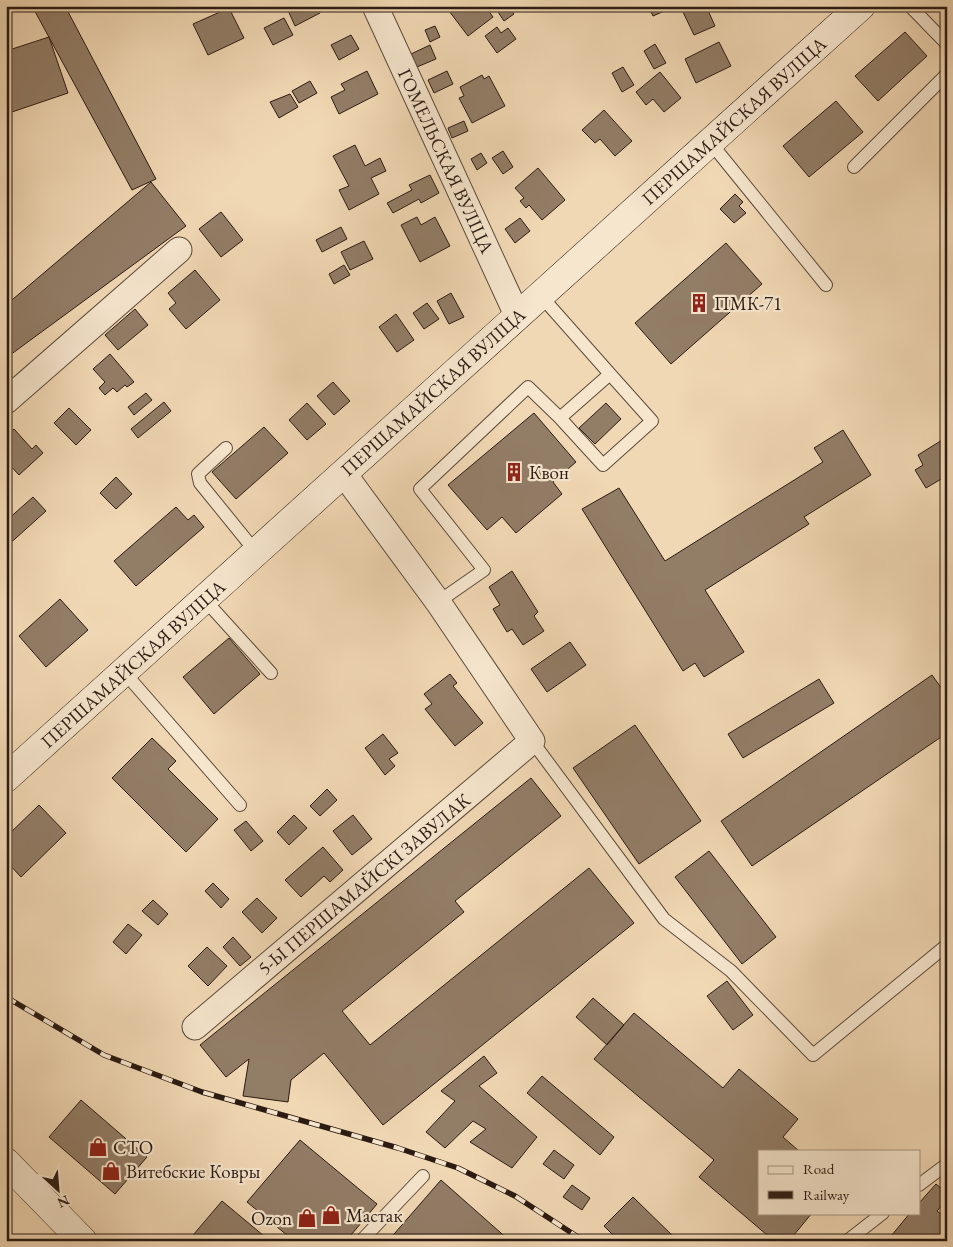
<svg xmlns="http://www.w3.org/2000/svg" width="953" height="1247" font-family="'EB Garamond',serif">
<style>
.building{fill:#927d67;stroke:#2b1b13}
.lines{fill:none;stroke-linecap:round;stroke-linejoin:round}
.lane-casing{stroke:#5c4a3b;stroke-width:14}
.street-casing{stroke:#5c4a3b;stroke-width:27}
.secondary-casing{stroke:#2b1b13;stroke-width:29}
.lane{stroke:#f6e6ce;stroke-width:12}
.street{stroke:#f6e6ce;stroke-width:25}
.secondary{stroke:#f6e6ce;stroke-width:28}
.rail-casing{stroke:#2b1b13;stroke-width:5.5}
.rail{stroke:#f6e6ce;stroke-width:4;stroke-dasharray:11;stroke-linecap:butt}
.labels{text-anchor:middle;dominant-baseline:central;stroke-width:4.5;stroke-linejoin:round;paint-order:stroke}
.street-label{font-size:19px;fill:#2b1b13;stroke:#f6e6ce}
.poi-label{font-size:19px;fill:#2b1b13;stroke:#f6e6ce;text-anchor:start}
</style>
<rect width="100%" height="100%" fill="#f1d8b4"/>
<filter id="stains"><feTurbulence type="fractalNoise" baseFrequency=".004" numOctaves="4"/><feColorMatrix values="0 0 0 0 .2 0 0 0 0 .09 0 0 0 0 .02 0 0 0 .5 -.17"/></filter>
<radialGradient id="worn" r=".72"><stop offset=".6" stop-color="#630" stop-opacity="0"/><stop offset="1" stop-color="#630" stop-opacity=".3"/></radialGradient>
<path class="building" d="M32 6H65L156 179 132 190Z
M286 6H317L320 13 295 26Z
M485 6 493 17 468 36 446 7Z
M494 6H508L514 14 504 21Z
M648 6H671V8L653 16Z
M691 6H706L715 26 694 35 682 10Z
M229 8 244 38 208 55 193 24Z
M284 18 293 35 273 45 264 28Z
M435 26 440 37 430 42 425 30Z
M497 27 501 33 508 28 516 39 497 53 485 36Z
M905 32 927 56 878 101 855 76Z
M351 35 359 49 339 60 331 45Z
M49 37 68 93 6 114V51Z
M719 42 731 66 696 83 685 59Z
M655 44 666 63 654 69 644 51Z
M430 45 436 59 417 67 411 54Z
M623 67 634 85 622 92 612 73Z
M367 71 378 94 339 114 331 97 345 90 341 84Z
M447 71 453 84 434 93 428 80Z
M660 72 681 98 664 112 653 99 646 105 636 92Z
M482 75 484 79 489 76 505 106 472 123 459 98 464 96 460 87Z
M310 81 317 93 299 103 292 91Z
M290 94 298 107 279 118 270 102Z
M836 101 863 132 809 177 783 146Z
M604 110 632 141 615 156 600 139 595 143 582 130Z
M464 121 468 131 452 138 448 128Z
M355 145 365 166 380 158 386 171 371 178 379 194 349 210 339 190 349 186 333 156Z
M503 151 513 167 503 174 492 158Z
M481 153 487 163 477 170 471 159Z
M538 168 565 200 542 220 529 205 526 208 520 201 524 198 515 188Z
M430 175 439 193 421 203 419 199 393 213 387 203 412 190 409 185Z
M151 182 186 226 6 358V305Z
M735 194 743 202 739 206 746 213 734 223 720 209Z
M221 212 243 240 221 257 199 229Z
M417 217 421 225 435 217 450 246 420 262 401 225Z
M520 218 530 231 515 243 505 229Z
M341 227 347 239 322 252 316 240Z
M364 241 373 259 350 270 341 252Z
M726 243 762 284 671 364 635 323Z
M344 265 350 275 334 284 329 274Z
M195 270 220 300 186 329 169 309 176 303 168 293Z
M451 293 464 317 449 324 437 301Z
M427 303 439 319 424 329 413 313Z
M135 309 148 325 118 350 105 335Z
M396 314 414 340 397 352 379 327Z
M110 354 134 382 127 387 125 385 117 392 113 388 105 395 99 388 105 382 93 369Z
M333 382 350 401 334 415 317 396Z
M146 393 152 400 134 415 128 407Z
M164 402 171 411 138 438 131 429Z
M307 403 326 424 307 440 289 420Z
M606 403 621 419 595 444 579 428Z
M69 408 91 430 76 445 54 423Z
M534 413 576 462 553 482 562 494 516 533 502 517 487 530 448 485Z
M264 427 288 453 236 499 212 472Z
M14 429 32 449 36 445 43 453 19 475 6 461V436Z
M843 430 871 475 804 517 809 524 705 590 744 652 704 677 695 663 683 671 582 509 619 488 665 561 823 462 814 448Z
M947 437V484L943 478 926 488 915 470 923 465 918 455Z
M116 477 132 494 116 509 100 493Z
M33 497 46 511 6 547V521Z
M176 507 188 520 194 515 204 527 136 586 114 561Z
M512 571 538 612 534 616 544 631 523 645 512 629 507 632 493 609 500 605 489 587Z
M60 599 88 630 46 667 19 636Z
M229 638 260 674 214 714 183 677Z
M570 642 586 665 547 692 531 669Z
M450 674 457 683 453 686 483 723 455 746 425 709 432 704 424 694Z
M932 675 947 696V733L752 866 721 821Z
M819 679 834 703 743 758 728 734Z
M635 725 701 821 639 864 573 768Z
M383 734 398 753 389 759 395 766 385 775 365 748Z
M152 738 176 761 168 769 218 819 186 852 112 778Z
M531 778 561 816 455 901 464 912 342 1011 370 1045 589 868 634 923 383 1125 324 1053 291 1080 288 1102 243 1096 249 1059 226 1077 200 1045Z
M327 789 337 800 320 816 310 806Z
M39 805 66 833 21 877 6 861V837Z
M294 815 307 828 289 845 277 832Z
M353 815 372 839 352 855 333 831Z
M246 821 263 841 251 851 234 830Z
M323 847 343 870 330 882 324 876 301 897 285 880Z
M709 851 776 937 742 964 675 877Z
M213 883 229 899 221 908 205 891Z
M257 898 277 918 262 933 242 912Z
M153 900 168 914 158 925 142 911Z
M128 924 142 935 126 954 113 942Z
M233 937 251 957 240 966 223 947Z
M207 947 227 966 208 986 188 966Z
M727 981 753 1015 733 1030 707 996Z
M593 998 624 1025 607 1045 576 1017Z
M634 1013 723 1088 739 1069 798 1119 783 1137 799 1151H759V1213H812L789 1241H774L699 1177 714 1160 594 1059Z
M484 1056 497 1073 479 1086 537 1137 512 1168 470 1142 486 1129 473 1121 445 1148 426 1132 455 1101 441 1091Z
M542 1076 614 1137 600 1155 527 1093Z
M81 1100 147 1157 115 1194 49 1137Z
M300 1140 377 1204 346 1241H294L247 1202Z
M554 1150 574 1165 564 1179 543 1164Z
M441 1180 510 1241H388Z
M936 1184 947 1193V1199L937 1211 947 1219V1241H887L910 1213H919V1203Z
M572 1185 590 1198 582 1210 563 1197Z
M633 1197 678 1241H619L604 1226Z
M222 1201 270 1241H188Z"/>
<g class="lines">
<g class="lane-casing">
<path id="lane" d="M910 6 947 44
M710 142 826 285
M854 167 947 74
M560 418 603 465 652 421 610 374
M226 448 198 474 200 483 256 552
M204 599 271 673
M438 602 484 570 420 489 528 387 560 418 610 374 541 296
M124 672 240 805
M532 741 664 919 731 971 813 1055 947 945
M919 1185 947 1164
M361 1241 423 1176
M847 1241 883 1213"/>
</g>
<g class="street-casing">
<path id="street" d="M375 6 517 315
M6 401 179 250
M195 1027 532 741 438 602 344 474"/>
</g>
<g class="secondary-casing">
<path id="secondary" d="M6 778 861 6
M6 1162 83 1241"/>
</g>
<use href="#lane" class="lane"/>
<use href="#street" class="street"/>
<use href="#secondary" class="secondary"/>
<g class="rail-casing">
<path id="rail" d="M6 997 104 1055 202 1092 398 1148 458 1168 515 1196 584 1241"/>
</g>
<use href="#rail" class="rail"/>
</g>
<defs>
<g id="building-bare" transform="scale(1.5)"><path d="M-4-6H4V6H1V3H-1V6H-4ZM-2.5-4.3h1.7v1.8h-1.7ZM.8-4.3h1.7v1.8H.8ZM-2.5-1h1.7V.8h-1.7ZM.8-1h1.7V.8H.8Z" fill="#8f2418" stroke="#f6e6ce" stroke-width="2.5" paint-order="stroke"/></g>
<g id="shop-bare" transform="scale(1.5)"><path d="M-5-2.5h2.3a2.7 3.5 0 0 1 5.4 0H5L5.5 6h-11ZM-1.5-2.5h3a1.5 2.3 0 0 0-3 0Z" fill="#8f2418" stroke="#f6e6ce" stroke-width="2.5" paint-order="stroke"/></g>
</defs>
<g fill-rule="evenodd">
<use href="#building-bare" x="699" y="303"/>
<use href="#building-bare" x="514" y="472"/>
<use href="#shop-bare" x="98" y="1147"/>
<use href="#shop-bare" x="111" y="1171"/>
<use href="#shop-bare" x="331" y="1215"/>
<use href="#shop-bare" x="307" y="1218"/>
</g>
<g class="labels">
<g class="street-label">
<text transform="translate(734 121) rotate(-42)">ПЕРШАМАЙСКАЯ ВУЛІЦА</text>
<text transform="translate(446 161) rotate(65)">ГОМЕЛЬСКАЯ ВУЛІЦА</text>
<text transform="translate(433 392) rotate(-42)">ПЕРШАМАЙСКАЯ ВУЛІЦА</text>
<text transform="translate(133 664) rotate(-42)">ПЕРШАМАЙСКАЯ ВУЛІЦА</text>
<text transform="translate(364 884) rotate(-40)">5-Ы ПЕРШАМАЙСКІ ЗАВУЛАК</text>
</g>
<g class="poi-label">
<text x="714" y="303">ПМК-71</text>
<text x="529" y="472">Квон</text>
<text x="113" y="1147">СТО</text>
<text x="126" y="1171">Витебские Ковры</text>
<text x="346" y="1215">Мастак</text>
<text x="292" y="1218" text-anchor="end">Ozon</text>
</g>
</g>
<rect width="953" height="1247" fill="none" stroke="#f1d8b4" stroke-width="25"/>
<rect x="8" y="8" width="938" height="1232" fill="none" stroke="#2b1b13" stroke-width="2.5"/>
<rect x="12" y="12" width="928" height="1222" fill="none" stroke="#2b1b13"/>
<rect x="758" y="1150" width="162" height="65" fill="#f6e6ce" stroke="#a59583"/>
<rect x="768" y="1166" width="25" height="8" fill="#f6e6ce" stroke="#a59583"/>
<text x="803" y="1174" font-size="15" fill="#2b1b13">Road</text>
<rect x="768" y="1191" width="25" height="8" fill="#2b1b13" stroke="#a59583"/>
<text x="803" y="1200" font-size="15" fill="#2b1b13">Railway</text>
<g transform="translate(58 1190) rotate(154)" stroke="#f6e6ce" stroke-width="4" paint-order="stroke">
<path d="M0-4L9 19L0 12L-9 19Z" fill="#2b1b13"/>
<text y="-8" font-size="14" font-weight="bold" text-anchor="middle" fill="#2b1b13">N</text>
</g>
<rect width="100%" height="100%" filter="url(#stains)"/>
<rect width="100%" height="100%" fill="url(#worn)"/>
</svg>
